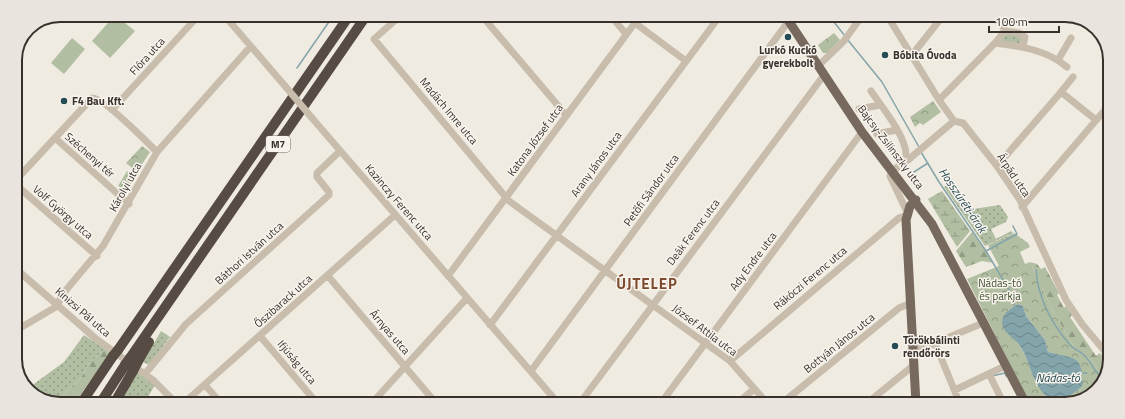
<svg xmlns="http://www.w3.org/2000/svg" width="1125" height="419" font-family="'Titillium Web',sans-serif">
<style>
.grass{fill:url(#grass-dots)}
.forest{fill:url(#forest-firs)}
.wetland{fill:url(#wetland-marsh)}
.park{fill:url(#park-crowns);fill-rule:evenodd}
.pitch{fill:#b1bea2}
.water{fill:url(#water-waves)}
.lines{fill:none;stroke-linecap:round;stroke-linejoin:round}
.stream{stroke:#83a4aa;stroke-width:1.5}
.minor{stroke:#c8bdad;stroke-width:7}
.major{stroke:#77695e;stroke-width:9}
.highway{stroke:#574c43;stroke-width:10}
.minor-bridge{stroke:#c8bdad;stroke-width:7}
.highway-bridge{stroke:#574c43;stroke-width:10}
.poi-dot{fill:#254b54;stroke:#f8f4ed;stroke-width:1.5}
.labels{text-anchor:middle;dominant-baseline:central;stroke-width:3;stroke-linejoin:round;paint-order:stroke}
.shield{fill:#f8f4ed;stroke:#716b65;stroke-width:1}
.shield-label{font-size:10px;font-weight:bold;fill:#37302b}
.poi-label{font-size:11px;font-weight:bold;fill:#37302b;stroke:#f8f4ed;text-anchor:start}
.street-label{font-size:11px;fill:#37302b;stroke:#f8f4ed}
.park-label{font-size:11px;fill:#425232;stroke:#f8f4ed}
.water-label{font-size:12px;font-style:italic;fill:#254b54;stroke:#f8f4ed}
.district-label{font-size:15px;font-weight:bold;letter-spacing:1px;fill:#7d4a2d;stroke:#f8f4ed}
.rim{fill:none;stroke:#37302b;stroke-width:2}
</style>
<defs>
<pattern id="grass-dots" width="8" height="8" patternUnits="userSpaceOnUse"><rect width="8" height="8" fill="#b1bea2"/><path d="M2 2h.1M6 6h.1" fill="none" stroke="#919b84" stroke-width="1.8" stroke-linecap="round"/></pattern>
<pattern id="forest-firs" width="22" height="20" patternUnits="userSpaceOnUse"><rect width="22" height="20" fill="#b1bea2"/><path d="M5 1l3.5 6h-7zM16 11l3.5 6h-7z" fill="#919b84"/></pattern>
<pattern id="wetland-marsh" width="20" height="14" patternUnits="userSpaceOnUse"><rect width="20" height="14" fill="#b1bea2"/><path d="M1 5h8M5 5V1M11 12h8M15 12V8" fill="none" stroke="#919b84"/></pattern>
<pattern id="park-crowns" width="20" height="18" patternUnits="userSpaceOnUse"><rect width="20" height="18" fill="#b1bea2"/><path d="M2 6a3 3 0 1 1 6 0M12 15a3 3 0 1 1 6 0" fill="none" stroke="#919b84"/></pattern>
<pattern id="water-waves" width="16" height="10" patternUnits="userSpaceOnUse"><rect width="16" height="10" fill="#83a4aa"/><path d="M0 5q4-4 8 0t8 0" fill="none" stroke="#6c868b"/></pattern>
</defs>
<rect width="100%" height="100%" fill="#f0ebe0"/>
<path class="grass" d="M1005 33 1022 36 1020 44 999 41Z
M948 184 966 210 1000 205 1008 217 1006 222 991 229 996 239 1011 231 1013 233 985 246 944 187Z
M161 331 170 337 149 365 143 362Z
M84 335 105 349 89 363 81 378 56 402 38 397 27 389 64 362Z
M137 371 155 385 145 402H119Z"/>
<path class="forest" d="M972 232 994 263 982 261 966 267 956 251Z
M1030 262 1037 264 1041 269 1045 267 1059 293 1057 295 1064 308 1066 306 1072 315 1070 317 1096 356 1100 353C1107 362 1111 369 1103 380L1094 363 1074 347 1054 313Z
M105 349 110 353 75 402H56L81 378 89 363Z"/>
<path class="wetland" d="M942 191 970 231 957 247 928 199Z"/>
<path class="park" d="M834 33 840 40 827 53H823L818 45Z
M933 101 941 112 923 125 920 123 915 127 910 117Z
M142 146 150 152 137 172 126 163Z
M127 171 135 176 130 185 125 190 118 186Z
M1014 233 1028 243 1030 247 1020 252 1025 264 1030 262 1054 313 1074 347 1094 363 1103 380 1090 396 1066 404H1030L967 279 999 266 988 245ZM1018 304 1023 306 1026 316 1045 340 1048 352 1056 354 1037 387C1032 373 1028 359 1020 346 1014 336 1005 335 1002 321L1009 310Z"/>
<path class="pitch" d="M115 15 135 31 110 58 92 41Z
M72 38 85 49 64 74 51 63Z"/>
<path class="water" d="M1018 304 1023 306 1026 316 1045 340 1048 352C1073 359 1084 354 1082 386 1072 395 1063 401 1050 399 1031 385 1032 364 1020 346 1015 338 1002 333 1002 322 1002 313 1012 308 1018 304Z"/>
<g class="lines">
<path class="stream" d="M830 17 845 36
M847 39 882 82 919 147
M297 68 333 16
M921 152 939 182 986 251 1009 290 1010 297 1016 308
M914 172 928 163
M986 251 1017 234 1013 226
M1036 270C1038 298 1052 324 1070 345 1074 349 1080 351 1085 356 1094 365 1092 371 1104 378
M1083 373H1087
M992 376 1005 373 1006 376
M1062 398 1063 404"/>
<path class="minor" d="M224 15 285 86
M400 16 374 39 509 201 730 361 767 403
M482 16 566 115
M611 16 626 34
M888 17 939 100 954 121 963 123 997 166 1020 200 1066 300 1082 324 1108 355
M998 17 1005 31
M635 23 686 61
M995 43 1005 31 1019 33 1025 37 1023 46
M912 55 942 17
M1058 60 1071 38
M818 66 844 41 861 17
M871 91C882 107 906 136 906 155L910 158
M1061 92 1073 77
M939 100 995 43C1020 46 1047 50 1067 67
M859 109 880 105
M112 110 199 15
M312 118 558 403
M877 134 896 130
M55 138 129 204
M997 166 1061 92 1096 120
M892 171 908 160 954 121
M893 171 890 176 907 212
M15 181 92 98C103 97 147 142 157 152
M15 184 97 256
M1022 207 1110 104
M15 268 95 338 153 380 175 402
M328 276 435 402
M448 276 640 16
M490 325 719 17
M15 331 54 308 58 305 61 296 103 246 157 152 250 47
M260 336 316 402
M935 343 960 404
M913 349 935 343 983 323
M730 361 899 218 907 215
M531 371 785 26 790 23
M145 374 186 324 329 195V192L317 177V173L340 151
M989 374 1004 404
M205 385 220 402
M955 390 1005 366
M185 402 395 215
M373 402 467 298
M580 403 824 75
M661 403 862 132
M738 403 754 389
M782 403 899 308 911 303
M866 404 914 365"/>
<path class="major" d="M786 17 862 132 932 224 1026 404
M916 200 910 206 906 220 916 404"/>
<path class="highway" d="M118 350 349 16
M130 358 366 16
M137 363 149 342
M82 402 113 356
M101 402 125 365
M115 402 133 371"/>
<path class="minor-bridge" d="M285 86 312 118"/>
<path class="highway-bridge" d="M113 356 118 350
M125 365 130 358
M133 371 137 363"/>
</g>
<g class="poi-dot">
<circle cx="788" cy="37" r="4"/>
<circle cx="885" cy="55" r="4"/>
<circle cx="64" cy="101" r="4"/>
<circle cx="895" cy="346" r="4"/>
</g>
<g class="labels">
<rect class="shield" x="266" y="136" width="24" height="16" rx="3"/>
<g class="shield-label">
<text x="278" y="144">M7</text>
</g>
<g class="poi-label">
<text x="788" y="50" text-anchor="middle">Lurkó Kuckó<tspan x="788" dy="13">gyerekbolt</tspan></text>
<text x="893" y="55">Bóbita Óvoda</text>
<text x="72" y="101">F4 Bau Kft.</text>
<text x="903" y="340">Törökbálinti<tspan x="903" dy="13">rendőrörs</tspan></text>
</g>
<g class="street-label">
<text transform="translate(147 56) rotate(-48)">Flóra utca</text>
<text transform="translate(449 111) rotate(50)">Madách Imre utca</text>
<text transform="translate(535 140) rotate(-54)">Katona József utca</text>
<text transform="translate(891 147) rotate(53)">Bajcsy-Zsilinszky utca</text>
<text transform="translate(90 155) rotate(41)">Széchenyi tér</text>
<text transform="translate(596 164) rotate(-54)">Arany János utca</text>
<text transform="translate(1014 175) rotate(56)">Árpád utca</text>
<text transform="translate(125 187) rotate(-61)">Károlyi utca</text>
<text transform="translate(651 190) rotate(-54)">Petőfi Sándor utca</text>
<text transform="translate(399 202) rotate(49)">Kazinczy Ferenc utca</text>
<text transform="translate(63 212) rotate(41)">Volf György utca</text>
<text transform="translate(693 232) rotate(-53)">Deák Ferenc utca</text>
<text transform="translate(249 253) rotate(-42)">Báthori István utca</text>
<text transform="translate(753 261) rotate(-53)">Ady Endre utca</text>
<text transform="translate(810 278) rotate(-40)">Rákóczi Ferenc utca</text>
<text transform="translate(283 301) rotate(-42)">Őszibarack utca</text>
<text transform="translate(83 312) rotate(41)">Kinizsi Pál utca</text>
<text transform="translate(705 330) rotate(37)">József Attila utca</text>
<text transform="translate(390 332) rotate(49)">Árnyas utca</text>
<text transform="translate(839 343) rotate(-39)">Bottyán János utca</text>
<text transform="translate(297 362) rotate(50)">Ifjúság utca</text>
</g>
<g class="park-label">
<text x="1000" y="283">Nádas-tó<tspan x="1000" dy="13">és parkja</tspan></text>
</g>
<g class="water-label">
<text transform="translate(963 200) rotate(56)">Hosszúréti-árok</text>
<text x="1058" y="377">Nádas-tó</text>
</g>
<g class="district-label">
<text x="647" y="283">ÚJTELEP</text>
</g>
</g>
<path d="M0 0H1125V419H0ZM60 22H1065A38 38 0 0 1 1103 60V359A38 38 0 0 1 1065 397H60A38 38 0 0 1 22 359V60A38 38 0 0 1 60 22Z" fill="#e9e4dd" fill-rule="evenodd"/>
<path class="rim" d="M60 22H1065A38 38 0 0 1 1103 60V359A38 38 0 0 1 1065 397H60A38 38 0 0 1 22 359V60A38 38 0 0 1 60 22Z"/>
<path d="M989 26v6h70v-6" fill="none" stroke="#37302b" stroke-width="2"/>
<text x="995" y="26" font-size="12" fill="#37302b" stroke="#f8f4ed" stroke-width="3" paint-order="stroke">100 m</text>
</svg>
